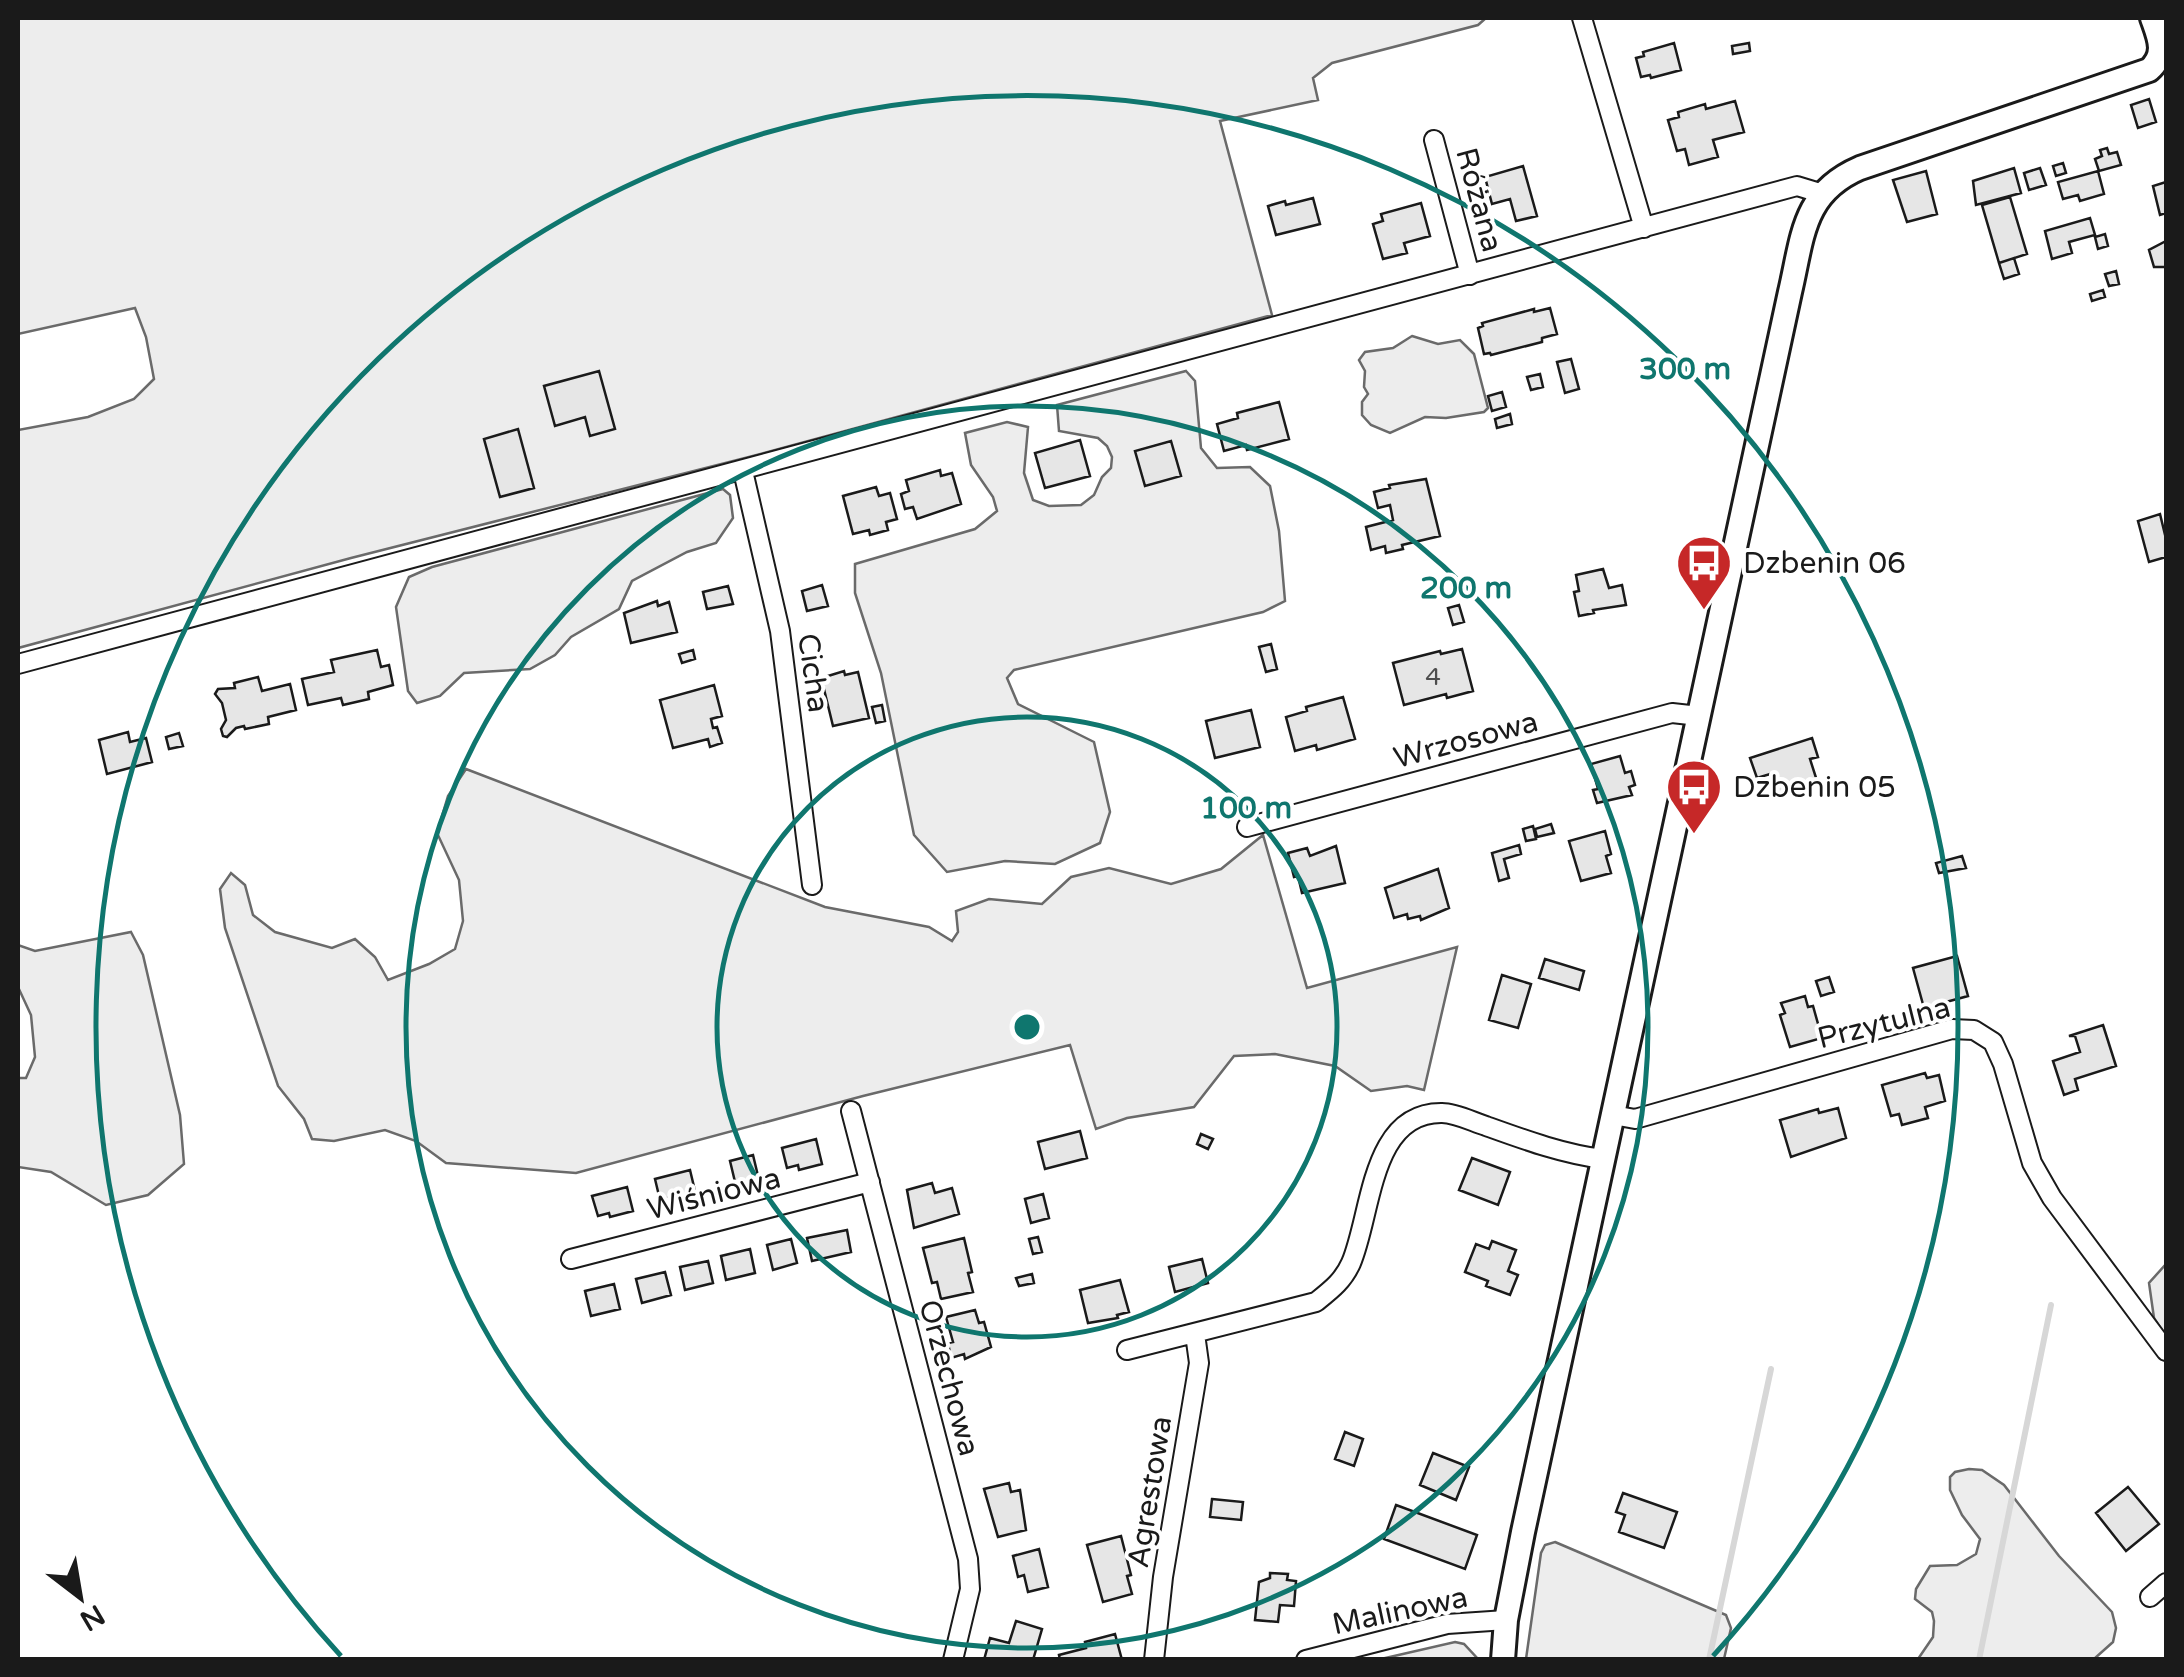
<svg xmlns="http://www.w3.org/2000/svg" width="2184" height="1677" font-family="'Varela Round',sans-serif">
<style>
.built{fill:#ededed;stroke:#6a6a6a;stroke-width:2.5}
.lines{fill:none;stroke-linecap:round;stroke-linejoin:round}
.stream{stroke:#d7d7d7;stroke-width:6}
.building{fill:#e6e6e6;stroke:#1a1a1a;stroke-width:2.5}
.minor-casing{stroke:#1a1a1a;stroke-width:22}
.tertiary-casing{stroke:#1a1a1a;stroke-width:28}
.minor{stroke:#fff;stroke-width:18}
.tertiary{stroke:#fff;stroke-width:22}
.ring{fill:none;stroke:#0f766e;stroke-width:5}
.labels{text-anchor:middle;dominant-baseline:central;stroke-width:8;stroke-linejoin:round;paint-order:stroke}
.number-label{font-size:25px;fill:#4d4d4d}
.street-label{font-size:30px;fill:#1a1a1a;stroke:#fff}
.poi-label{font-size:30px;fill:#1a1a1a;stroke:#fff;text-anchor:start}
.centre{fill:#0f766e;stroke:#fff;stroke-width:5}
.ring-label{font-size:30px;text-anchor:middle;font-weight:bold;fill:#0f766e;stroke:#fff;stroke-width:8;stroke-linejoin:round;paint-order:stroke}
</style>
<rect width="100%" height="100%" fill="#fff"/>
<path class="built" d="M18 18H1486L1478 25 1332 63 1313 78 1318 100 1220 121 1272 315 749 457 351 558 18 648V430L88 417 134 399 154 379 146 337 135 308 18 334Z
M1412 336 1438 344 1460 340 1474 354 1488 408 1484 412 1446 418 1425 417 1390 433 1371 425 1362 415V402L1368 394 1364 387 1365 371 1359 360 1365 352 1393 348Z
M1186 371 1195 381 1201 448 1217 468 1250 467 1270 486 1279 531 1285 601 1263 612 1014 670 1007 678 1018 704 1094 742 1110 812 1100 843 1055 864 1005 861 947 872 914 835 881 673 855 593V564L975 529 997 511 993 497 971 465 965 433 1007 422 1028 427 1024 473 1033 500 1049 506 1081 505 1094 495 1102 477 1111 468 1112 457 1107 446 1098 438 1059 431 1057 405Z
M723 489 730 495 733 518 716 543 687 552 632 581 619 609 571 637 555 655 530 669 464 673 440 696 417 703 408 691 396 607 409 577 432 567Z
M466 769 825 907 929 927 952 941 958 932 956 911 989 899 1042 904 1071 877 1109 868 1171 884 1221 869 1263 835 1307 988 1457 947 1424 1090 1407 1086 1371 1091 1335 1066 1275 1054 1234 1056 1194 1107 1127 1118 1096 1129 1070 1045 863 1096 576 1173 446 1163 416 1141 385 1130 334 1141 312 1139 304 1119 278 1086 225 928 220 889 231 873 245 885 253 915 275 932 332 948 355 939 375 957 388 980 429 964 455 949 463 921 459 880 437 833 448 796Z
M131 932 143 955 180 1115 184 1164 148 1195 106 1205 51 1172 18 1167V1078H26L35 1057 31 1015 18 987V945L35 951Z
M2166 1264V1337L2154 1318 2149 1283Z
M1969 1469 1982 1470 2004 1485 2059 1556 2112 1612 2116 1628 2113 1642 2094 1659H1918L1933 1637 1934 1621 1932 1612 1915 1599 1916 1589 1930 1566 1957 1565 1976 1554 1980 1539 1962 1515 1950 1490V1477L1955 1472Z
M1555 1542 1726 1615 1731 1628 1724 1659H1526L1541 1553 1545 1545Z
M1455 1642 1464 1644 1478 1659H1381Z"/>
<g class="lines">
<path class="stream" d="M1709 1660 1771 1369
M1979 1660 2051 1305"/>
</g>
<path class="building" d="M1674 43 1681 70 1651 78 1650 75 1641 77 1636 58 1644 56 1643 52Z
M1749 43 1750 51 1733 54 1732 46Z
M2149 99 2156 122 2138 128 2131 105Z
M1735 101 1744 132 1713 140 1718 157 1689 165 1685 149 1677 151 1668 120 1679 117 1678 112 1705 104 1706 109Z
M2107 148 2109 154 2117 152 2121 165 2099 171 2095 159 2102 156 2100 150Z
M2063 163 2066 173 2056 176 2053 166Z
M1523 166 1537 216 1516 221 1510 199 1492 204 1485 177Z
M2014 168 2021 193 1976 205 1973 181Z
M2040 168 2046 185 2029 190 2024 173Z
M1926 171 1937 214 1907 222 1893 180Z
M2098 171 2104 194 2080 201 2078 195 2063 199 2058 182Z
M2166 182V213L2160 215 2153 186Z
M2010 197 2027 254 1999 263 1982 205Z
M1313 198 1320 224 1276 235 1268 206 1285 201 1286 205Z
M1421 203 1430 236 1404 243 1407 253 1383 259 1373 224 1383 221 1381 214Z
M2090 218 2095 235 2069 242 2072 253 2052 259 2045 231Z
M2105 234 2108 246 2098 249 2095 237Z
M2166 241V267H2154L2149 250Z
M2014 258 2019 274 2004 279 1999 263Z
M2116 271 2119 284 2109 286 2105 274Z
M2103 290 2105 297 2092 301 2090 294Z
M1550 308 1557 334 1542 338V342L1491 355 1490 353 1484 354 1478 328 1483 326 1482 323 1534 309V312Z
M1571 359 1579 389 1565 393 1557 362Z
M599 371 615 429 590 436 585 417 555 426 544 386Z
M1540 374 1543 387 1531 390 1527 377Z
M1502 392 1506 407 1492 411 1488 396Z
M1279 402 1289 439 1247 450 1246 445 1224 451 1217 424 1238 418 1237 413Z
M1510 414 1512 424 1497 428 1495 419Z
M518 429 534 488 500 497 484 439Z
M1080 440 1090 476 1045 488 1035 453Z
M1171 441 1181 476 1145 486 1135 451Z
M940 470 941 476 952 473 961 504 917 519 913 507 905 509 901 494 909 491 906 480Z
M1426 479 1440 536 1402 545 1403 549 1386 553 1385 546 1371 550 1366 527 1393 520 1390 505 1378 508 1374 492 1390 488 1389 485Z
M876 487 879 496 890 493 897 519 886 522 888 530 870 535 869 530 853 534 843 496Z
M2160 514 2166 539V557L2149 562 2138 521Z
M1603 569 1609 588 1622 585 1626 605 1593 610 1594 613 1579 616 1574 592 1579 591 1576 575Z
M822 585 828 606 807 611 802 591Z
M728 586 733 604 707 609 703 592Z
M657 601 658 606 669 602 677 632 631 643 624 613Z
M1459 605 1464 622 1453 625 1448 608Z
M1271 644 1277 669 1266 672 1259 647Z
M1462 649 1473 691 1447 698 1446 694 1404 705 1393 663 1440 651 1441 654Z
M377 650 381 667 389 665 393 685 368 692 369 699 343 705 341 698 308 705 302 679 334 672 331 660Z
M693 650 695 659 682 663 679 654Z
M844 671 845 675 858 672 869 718 833 726 822 681 828 679V676Z
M258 677 262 691 290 684 296 710 268 717 269 724 245 729 244 726 236 728 227 737 223 736 221 729 226 720 222 703 215 694 218 689 235 688 234 683Z
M714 685 722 716 711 719 713 728 717 727 722 743 710 747 708 739 673 748 660 700Z
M1343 697 1355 739 1317 750 1316 745 1295 751 1286 717 1307 711 1306 707Z
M882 705 885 721 876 723 872 707Z
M1251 710 1260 747 1215 758 1206 721Z
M128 732 130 742 146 738 152 762 107 774 99 740Z
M179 733 183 746 169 749 166 737Z
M1812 738 1818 757 1810 759 1818 784 1778 797 1770 774 1757 778 1750 758Z
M1620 756 1625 773 1631 771 1635 785 1629 787 1632 795 1597 803 1593 790 1598 789 1591 764Z
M1551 824 1554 833 1537 837 1535 829Z
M1533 826 1536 839 1526 841 1523 829Z
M1605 831 1611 854 1606 856 1611 873 1581 881 1569 841Z
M1519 845 1521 854 1504 859 1509 878 1499 881 1492 853Z
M1336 846 1345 883 1302 893 1298 876 1294 877 1288 853 1307 848 1310 856Z
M1962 856 1966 868 1939 873 1936 863Z
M1438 869 1449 908 1421 920 1420 916 1408 919 1407 914 1394 918 1385 888Z
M1957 956 1968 996 1924 1008 1913 968Z
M1545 959 1584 971 1579 990 1539 978Z
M1502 975 1531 984 1518 1028 1489 1020Z
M1829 977 1834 992 1821 996 1816 981Z
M1805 996 1808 1007 1813 1006 1822 1038 1790 1047 1780 1015 1785 1013 1781 1003Z
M2103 1025 2116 1066 2075 1079 2078 1090 2064 1095 2053 1061 2080 1052 2075 1036H2069Z
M1925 1073 1927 1078 1939 1075 1945 1101 1925 1107 1928 1118 1902 1125 1899 1114 1891 1116 1882 1085Z
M1838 1108 1846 1138 1791 1157 1780 1120 1818 1109 1819 1113Z
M1080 1131 1087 1158 1045 1169 1038 1142Z
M1201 1134 1213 1139 1208 1149 1197 1144Z
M816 1139 822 1164 799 1170 798 1165 787 1168 782 1148Z
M753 1155 759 1180 736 1186 730 1161Z
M1472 1158 1510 1172 1498 1205 1459 1190Z
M690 1170 696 1195 672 1201 671 1197 660 1200 655 1179Z
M932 1183 935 1193 952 1188 959 1214 914 1228 907 1190Z
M627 1187 633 1211 610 1217 609 1213 598 1216 592 1196Z
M1043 1194 1049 1218 1031 1223 1025 1199Z
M847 1230 851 1252 812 1261 807 1238Z
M1038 1237 1042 1252 1033 1254 1029 1239Z
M964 1238 972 1272 968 1273 973 1292 941 1299 937 1282 932 1283 923 1248Z
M791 1239 797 1263 773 1270 767 1245Z
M1492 1241 1516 1250 1508 1271 1518 1275 1510 1295 1486 1286 1488 1281 1465 1272 1476 1244 1489 1249Z
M750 1249 755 1273 726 1280 721 1256Z
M1202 1259 1208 1283 1175 1292 1169 1267Z
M708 1261 713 1283 685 1290 680 1267Z
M665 1272 671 1295 642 1303 636 1279Z
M1032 1274 1034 1283 1019 1286 1016 1278Z
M1120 1280 1129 1312 1117 1315 1118 1318 1088 1323 1080 1290Z
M614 1284 620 1309 591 1316 585 1291Z
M975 1310 979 1323 984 1322 991 1347 965 1359 964 1354 951 1358 948 1343 953 1342 946 1317Z
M1345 1432 1363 1439 1354 1466 1335 1459Z
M1433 1453 1469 1467 1456 1500 1420 1485Z
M1009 1483 1011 1492 1020 1490 1026 1530 998 1537 984 1489Z
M2128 1487 2159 1524 2126 1551 2096 1513Z
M1623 1493 1677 1512 1664 1548 1619 1532 1625 1515 1616 1512Z
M1212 1499 1243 1502 1241 1520 1210 1517Z
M1396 1505 1477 1535 1465 1569 1384 1539Z
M1121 1536 1131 1575 1127 1576 1132 1594 1103 1602 1087 1545Z
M1039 1549 1048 1587 1028 1592 1024 1575 1018 1577 1013 1556Z
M1270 1573 1288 1574 1287 1580 1296 1581 1294 1606 1280 1605 1278 1622 1255 1620 1259 1582 1270 1578Z
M1016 1621 1042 1629 1033 1660H984L990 1638 1009 1643Z
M1115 1634 1122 1660H1060L1059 1655 1086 1648 1085 1642Z"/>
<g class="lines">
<g class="minor-casing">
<path id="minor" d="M1582 18 1644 228
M1434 140 1470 275
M743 471 780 631 812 885
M18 664 1797 186 1820 193
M1247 827 1672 713 1699 716
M851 1111 968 1559 970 1589 953 1660
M1613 1115 1635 1119 1952 1029 1974 1030 1993 1042 2003 1064 2032 1163 2052 1198 2166 1351
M571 1259 870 1182
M1127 1350 1316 1302C1331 1290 1343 1281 1351 1263 1372 1214 1370 1112 1442 1113 1456 1113 1473 1122 1486 1126 1525 1140 1563 1154 1603 1159
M2150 1597 2166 1583
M1154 1660 1163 1577 1199 1363 1195 1334
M1306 1660 1447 1624 1506 1620"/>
</g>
<g class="tertiary-casing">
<path id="tertiary" d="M1503 1660 1506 1620 1523 1532 1790 292C1803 237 1802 193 1860 168L2149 70C2167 54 2159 38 2152 18"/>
</g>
<use href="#minor" class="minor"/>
<use href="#tertiary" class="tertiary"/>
</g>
<g class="ring">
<circle cx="1027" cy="1027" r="310"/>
<circle cx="1027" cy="1027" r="621"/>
<path d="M341 1656A931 931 0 1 1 1713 1656"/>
</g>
<defs>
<g id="bus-pin" transform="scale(2.875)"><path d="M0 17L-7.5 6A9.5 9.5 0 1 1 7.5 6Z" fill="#c62828" stroke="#fff"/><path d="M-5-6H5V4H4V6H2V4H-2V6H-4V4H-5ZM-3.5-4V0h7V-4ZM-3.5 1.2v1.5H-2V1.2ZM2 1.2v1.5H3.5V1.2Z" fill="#fff"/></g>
</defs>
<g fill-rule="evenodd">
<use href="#bus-pin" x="1704" y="563"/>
<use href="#bus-pin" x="1694" y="787"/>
</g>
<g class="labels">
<g class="number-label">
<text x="1433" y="677">4</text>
</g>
<g class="street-label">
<text transform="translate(1479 200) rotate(75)">Różana</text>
<text transform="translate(813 673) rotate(82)">Cicha</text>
<text transform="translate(1466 740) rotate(-15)">Wrzosowa</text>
<text transform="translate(1884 1023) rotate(-14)">Przytulna</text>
<text transform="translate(714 1194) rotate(-14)">Wiśniowa</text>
<text transform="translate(949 1378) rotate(75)">Orzechowa</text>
<text transform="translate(1150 1492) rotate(-81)">Agrestowa</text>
<text transform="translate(1400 1611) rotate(-12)">Malinowa</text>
</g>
<g class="poi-label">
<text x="1743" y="563">Dzbenin 06</text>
<text x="1733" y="787">Dzbenin 05</text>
</g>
</g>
<circle cx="1027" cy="1027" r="15" class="centre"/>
<g class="ring-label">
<text x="1685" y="379">300 m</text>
<text x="1466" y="598">200 m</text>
<text x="1246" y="818">100 m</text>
</g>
<rect width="2184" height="1677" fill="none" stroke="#1a1a1a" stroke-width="40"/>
<g transform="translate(80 1597) rotate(149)" stroke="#ffffff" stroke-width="8" paint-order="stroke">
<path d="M0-8L18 38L0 25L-18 38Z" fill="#1a1a1a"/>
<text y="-15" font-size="28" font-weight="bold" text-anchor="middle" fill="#1a1a1a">N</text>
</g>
</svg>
